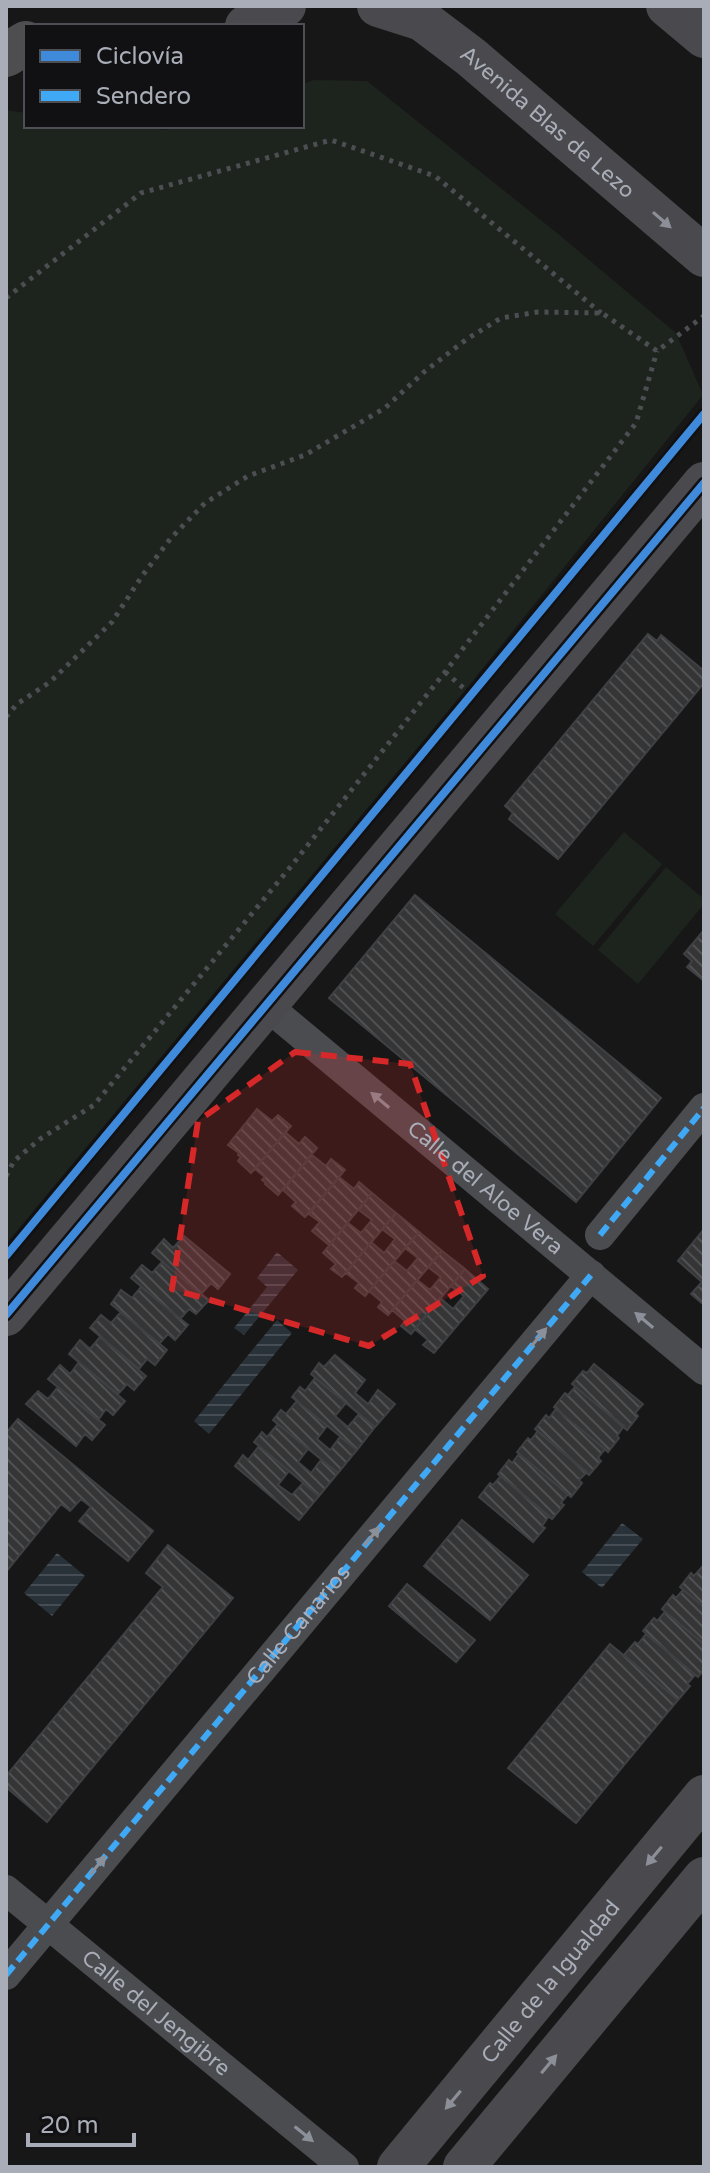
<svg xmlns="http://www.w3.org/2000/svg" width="710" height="2173" font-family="'Varela Round',sans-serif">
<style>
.green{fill:#1d241e}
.water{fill:url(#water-rules)}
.building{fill:url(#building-back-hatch);stroke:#3f4043;stroke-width:2}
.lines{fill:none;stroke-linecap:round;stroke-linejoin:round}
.path{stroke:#4d4e52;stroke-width:5;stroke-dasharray:4 6;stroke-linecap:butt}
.street{stroke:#4b4c50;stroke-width:30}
.secondary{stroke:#4a4a4e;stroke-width:42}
.highway{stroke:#4e4e51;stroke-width:44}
.quiet{stroke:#3fa9f5;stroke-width:6;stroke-dasharray:12 6;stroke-linecap:butt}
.cycleway-casing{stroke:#111113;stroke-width:13}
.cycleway{stroke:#408adc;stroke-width:8}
.oneway{fill:#8c8f98}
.oneway2{fill:#8c9099}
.marked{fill:#d62828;fill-opacity:0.2;stroke:#d62828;stroke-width:6;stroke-dasharray:16 10;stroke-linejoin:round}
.labels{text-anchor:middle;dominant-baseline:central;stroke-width:7;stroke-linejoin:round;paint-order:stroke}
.street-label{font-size:22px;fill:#a8adb8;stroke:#111113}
</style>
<defs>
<pattern id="water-rules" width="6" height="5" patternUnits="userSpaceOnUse" patternTransform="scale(2)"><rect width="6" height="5" fill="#2a3239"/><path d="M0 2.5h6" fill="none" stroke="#464d54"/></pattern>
<pattern id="building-back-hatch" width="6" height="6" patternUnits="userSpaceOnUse" patternTransform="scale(2)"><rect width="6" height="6" fill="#353536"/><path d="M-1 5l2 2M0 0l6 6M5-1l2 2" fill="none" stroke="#4f5051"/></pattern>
</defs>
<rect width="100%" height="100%" fill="#171717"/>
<path class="green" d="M314 80 367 81 557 233 676 333 703 395 466 689 6 1244V110L26 113V126H133L166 130 179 126H302V84Z
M624 832 662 864 593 946 555 914Z
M666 867 704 899V904L638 984 598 950Z"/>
<path class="water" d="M277 1252 298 1270 244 1335 234 1328 267 1287 257 1278Z
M277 1320 292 1333 209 1434 194 1421Z
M622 1523 643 1539 602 1588 582 1572Z
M57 1553 85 1576 52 1616 24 1593Z"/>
<path class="building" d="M648 634 657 641 661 635 704 671V683L558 859 509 819 513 813 505 806Z
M415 895 661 1098 576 1202 329 998Z
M704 930V981L687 967 692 961 684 954Z
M257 1109 272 1121 278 1115 291 1126 251 1173 238 1161 241 1157 238 1155 239 1153 228 1145Z
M285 1132 299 1144 305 1137 317 1148 278 1195 265 1184 266 1183 262 1180 265 1177 255 1169Z
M312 1155 326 1166 331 1159 345 1170 305 1217 292 1206 296 1202 283 1190Z
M339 1177 354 1189 359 1182 372 1193 329 1245 312 1231 320 1222 309 1214Z
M372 1193 396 1213 342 1277 331 1269 336 1264 323 1253 348 1223 361 1233 372 1220 359 1210Z
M396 1213 419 1232 365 1296 355 1288 359 1283 346 1273 371 1242 384 1253 395 1239 382 1229Z
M704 1229V1305L691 1294 702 1282 678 1261Z
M419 1232 442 1251 388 1315 378 1307 382 1302 369 1291 394 1261 407 1271 418 1258 405 1248Z
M184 1236 230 1274 218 1289 211 1283 201 1294 152 1253 164 1239 173 1248Z
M442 1251 465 1269 411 1334 401 1326 405 1321 392 1310 417 1280 430 1290 441 1277 428 1267Z
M162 1262 209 1300 196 1314 189 1309 180 1319 131 1278 142 1265 152 1273Z
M465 1269 488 1289 434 1353 423 1345 428 1340 415 1329 440 1298 453 1309 464 1296 451 1286Z
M141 1287 188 1325 175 1340 168 1334 159 1344 111 1304 121 1290 132 1298Z
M121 1312 167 1350 155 1365 147 1359 139 1369 90 1328 101 1315 111 1323Z
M100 1337 146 1376 134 1390 127 1384 118 1394 69 1354 80 1340 90 1349Z
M335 1355 365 1380 355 1393 368 1404 378 1390 395 1404 375 1427 311 1374 319 1363 324 1367Z
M79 1362 125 1401 113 1415 106 1409 98 1420 48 1379 60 1365 70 1374Z
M594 1364 643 1404 635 1413 638 1416 627 1430 572 1384 583 1371 587 1373Z
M315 1378 346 1403 335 1416 348 1427 359 1414 375 1427 357 1450 292 1397 300 1387 305 1391Z
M58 1387 105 1425 92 1440 85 1434 76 1446 26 1404 38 1391 48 1399Z
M575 1387 624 1426 617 1436 619 1438 608 1452 554 1407 565 1393 568 1395Z
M297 1401 327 1426 317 1439 330 1450 340 1437 357 1450 338 1473 273 1420 281 1410 286 1414Z
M556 1409 605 1449 598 1458 601 1461 589 1475 535 1429 546 1415 549 1418Z
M18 1419 153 1531 128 1561 79 1521 91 1507 81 1499 70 1511 61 1504 6 1572V1433Z
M278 1424 308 1449 298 1462 311 1473 321 1460 338 1473 319 1496 254 1442 262 1432 267 1437Z
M538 1431 587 1472 579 1480 582 1483 571 1497 517 1452 528 1438 531 1440Z
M259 1446 289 1471 278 1485 292 1495 303 1483 319 1496 299 1520 235 1466 243 1455 248 1460Z
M519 1454 568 1494 561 1503 564 1505 552 1519 498 1474 509 1460 512 1463Z
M501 1476 549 1516 542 1526 545 1528 533 1542 479 1497 490 1483 493 1485Z
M462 1520 528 1575 490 1620 424 1566Z
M168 1545 233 1598 47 1822 6 1787V1776L163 1587 146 1573Z
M702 1567 704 1569V1607L680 1587 691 1573 694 1576Z
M407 1584 475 1640 456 1662 389 1606Z
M683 1590 704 1607V1644L662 1609 673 1595 676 1598Z
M665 1612 704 1644V1669L698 1677 643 1631 654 1618 657 1621Z
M646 1634 695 1675 687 1684 690 1686 678 1700 624 1655 635 1642 638 1644Z
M610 1644 678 1700 576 1823 508 1768Z"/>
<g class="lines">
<path class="path" d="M6 298 141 193 331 140 435 176 601 313
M445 672 475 698
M6 717 17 704 50 682 112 622 142 576 171 538 205 503 248 476 305 455 385 408 424 372 467 339 501 318 538 312 602 313 657 351 704 316
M6 1176 14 1161 40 1139 94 1105 292 865 445 672 636 423 657 351"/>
<g class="street">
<path id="s1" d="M267 1006 704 1370"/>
<path d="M600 1235 704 1108"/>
<path id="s2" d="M6 1890 344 2167"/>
<path id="s3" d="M6 1975 591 1275"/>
</g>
<g class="secondary">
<path id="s4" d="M378 6 422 20 471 57 704 256"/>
<path d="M667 6 704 37"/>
<path d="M246 26 285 6"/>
<path d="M6 1315 704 483"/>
<path id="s5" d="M398 2167 704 1796"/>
<path d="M464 2167 704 1878"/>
</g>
<path class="highway" d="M6 55 26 43"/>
<path class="quiet" d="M600 1235 704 1108
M6 1975 591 1275"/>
<g class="cycleway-casing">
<path id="cycleway" d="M6 1256 704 414
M6 1315 704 483"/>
</g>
<use href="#cycleway" class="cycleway"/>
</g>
<defs><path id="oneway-solid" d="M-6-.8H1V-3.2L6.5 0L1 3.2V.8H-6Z" transform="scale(2)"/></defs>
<g class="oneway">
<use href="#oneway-solid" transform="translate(662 220) rotate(41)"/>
<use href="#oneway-solid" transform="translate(654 1856) rotate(130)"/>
<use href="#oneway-solid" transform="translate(549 2064) rotate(-50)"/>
<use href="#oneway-solid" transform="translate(453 2100) rotate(130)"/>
</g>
<g class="oneway2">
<use href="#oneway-solid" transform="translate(380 1100) rotate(-140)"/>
<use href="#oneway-solid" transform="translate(644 1320) rotate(-140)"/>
<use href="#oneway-solid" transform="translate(539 1337) rotate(-50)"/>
<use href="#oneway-solid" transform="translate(372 1536) rotate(-50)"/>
<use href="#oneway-solid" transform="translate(98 1865) rotate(-50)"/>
<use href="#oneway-solid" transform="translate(304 2134) rotate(39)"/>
</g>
<path class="marked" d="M295 1052 410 1064 483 1276 369 1346 172 1289 198 1121Z"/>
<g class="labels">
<g class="street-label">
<text stroke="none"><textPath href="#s4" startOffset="208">Avenida Blas de Lezo</textPath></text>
<text stroke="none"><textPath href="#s1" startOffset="284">Calle del Aloe Vera</textPath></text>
<text stroke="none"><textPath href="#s3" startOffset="456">Calle Canarios</textPath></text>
<text stroke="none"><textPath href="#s5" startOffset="240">Calle de la Igualdad</textPath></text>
<text stroke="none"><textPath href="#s2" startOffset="194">Calle del Jengibre</textPath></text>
</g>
</g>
<rect width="710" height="2173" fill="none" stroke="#a8adb8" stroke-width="16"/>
<rect x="24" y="24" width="280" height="104" fill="#111113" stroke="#4d4f55" stroke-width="2"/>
<rect x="40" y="50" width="40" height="12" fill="#408adc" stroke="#4d4f55" stroke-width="2"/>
<text x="96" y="64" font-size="24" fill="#a8adb8">Ciclovía</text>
<rect x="40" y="90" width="40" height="12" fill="#3fa9f5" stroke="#4d4f55" stroke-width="2"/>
<text x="96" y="104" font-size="24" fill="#a8adb8">Sendero</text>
<path d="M28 2133v12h106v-12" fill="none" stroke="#a8adb8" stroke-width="4"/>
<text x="40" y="2133" font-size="24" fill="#a8adb8" stroke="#111113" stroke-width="6" paint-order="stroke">20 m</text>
</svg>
